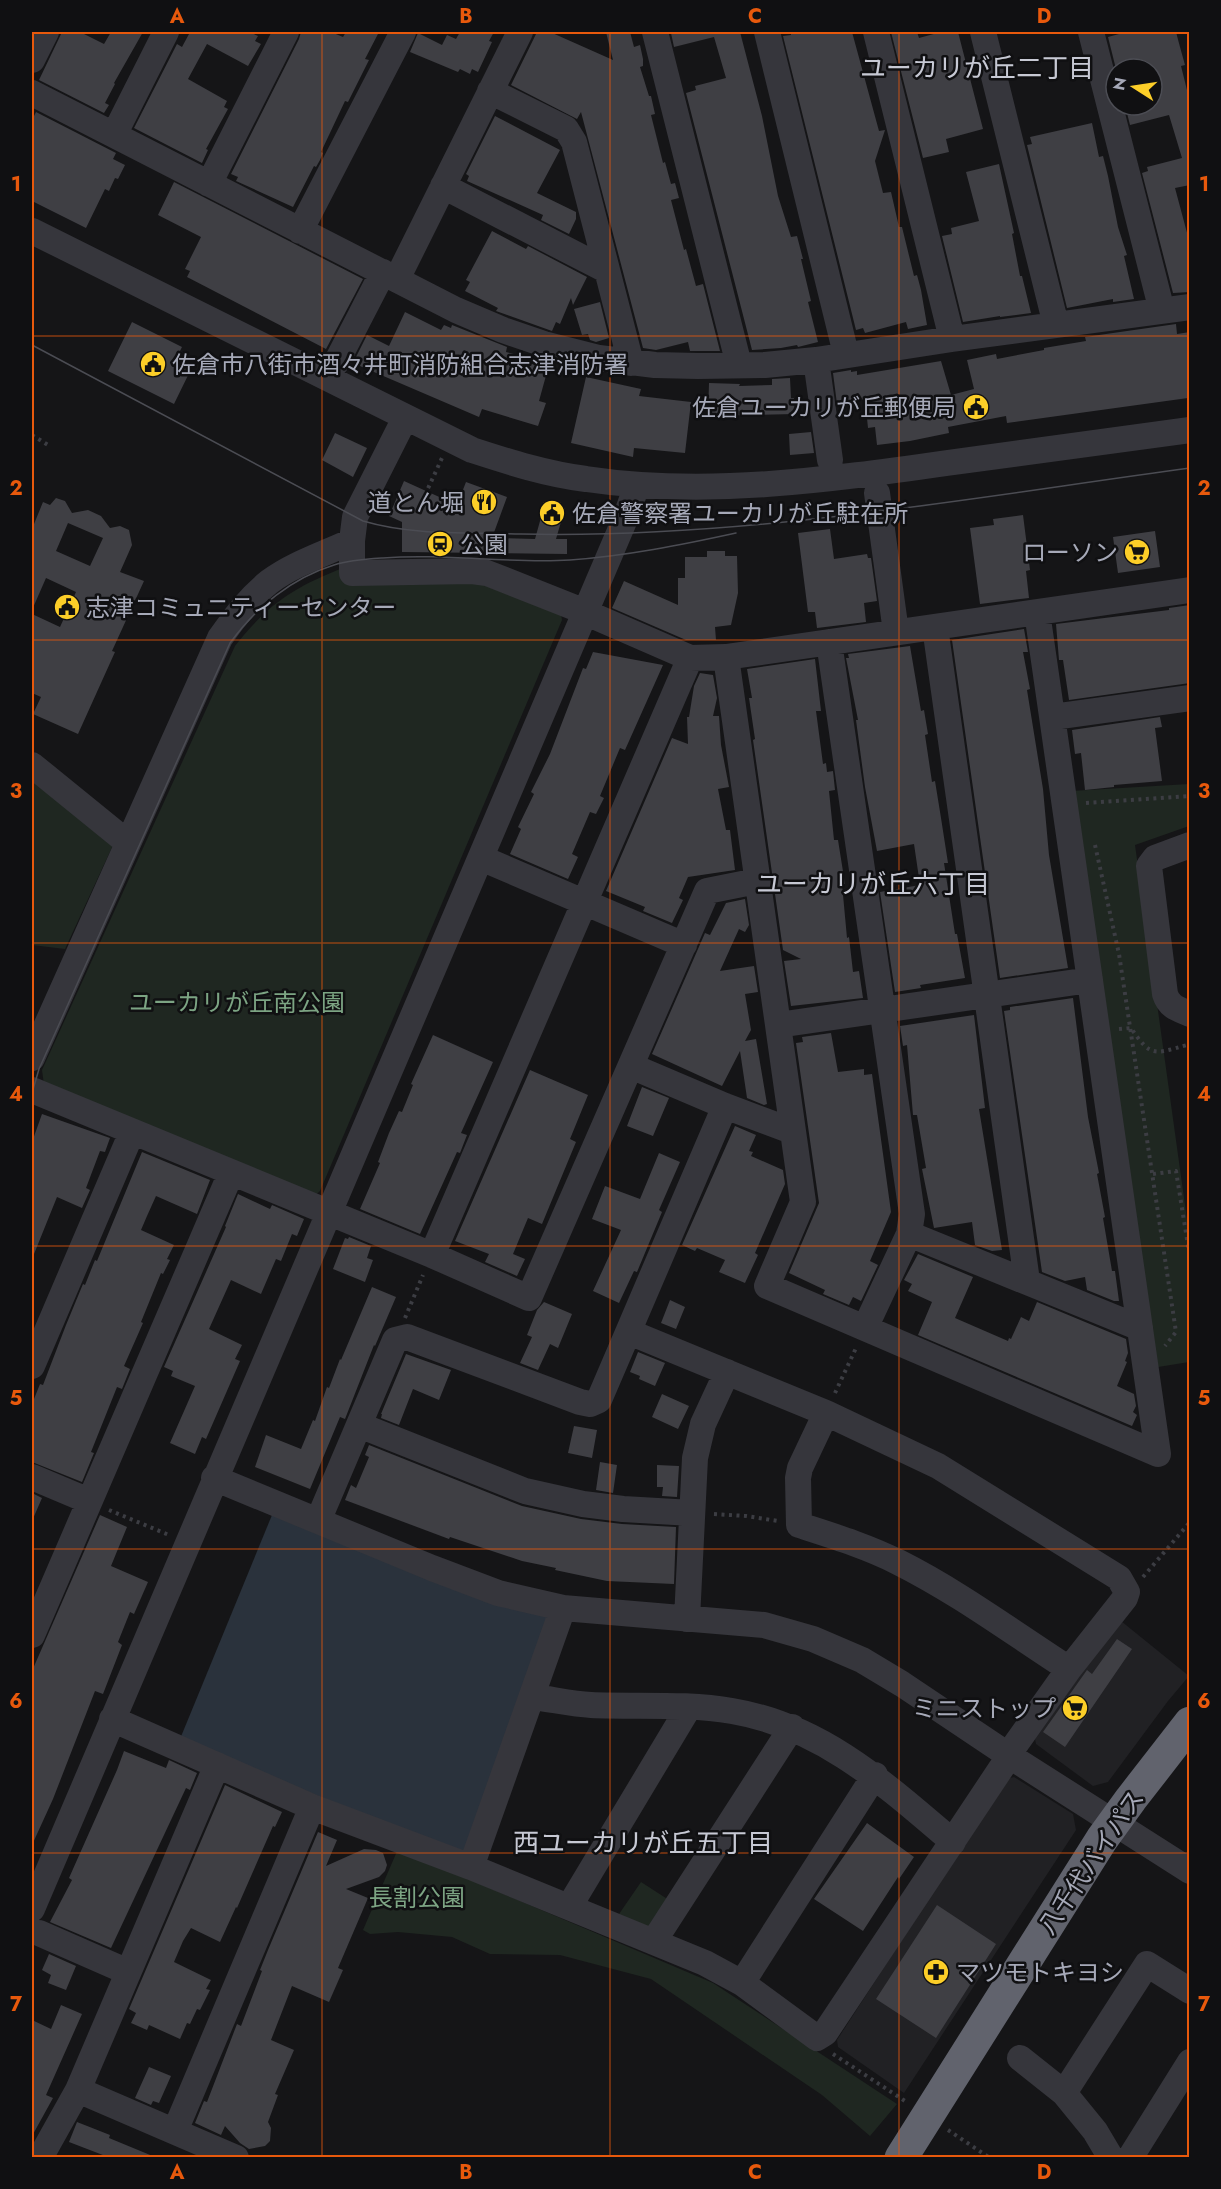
<svg xmlns="http://www.w3.org/2000/svg" width="1221" height="2189" font-family="Jost,'Noto Sans JP',sans-serif">
<style>
.built{fill:#212124}
.green{fill:#1f2721}
.water{fill:#2a323c}
.building{fill:#3f3f44;fill-rule:evenodd}
.lines{fill:none;stroke-linecap:round;stroke-linejoin:round}
.path{stroke:#3c3d43;stroke-width:4;stroke-dasharray:3 4.5;stroke-linecap:butt}
.minor{stroke:#36363c;stroke-width:26}
.highway{stroke:#61636d;stroke-width:33}
.tram{stroke:#4b4c53;stroke-width:1.5}
.grid{fill:none;stroke:#e8590c;stroke-width:1.5;stroke-opacity:0.55}
.labels{text-anchor:middle;dominant-baseline:central;stroke-width:5;stroke-linejoin:round;paint-order:stroke}
.poi-label{font-size:24px;fill:#a6a9b8;stroke:#101012;text-anchor:start}
.park-label{font-size:24px;fill:#7ca483;stroke:#101012}
.street-label{font-size:24px;fill:#a6a9b8;stroke:#101012}
.neighbourhood-label{font-size:26px;fill:#c7c9d4;stroke:#101012}
.neatline{fill:none;stroke:#e8590c;stroke-width:2}
.grid-label{font-size:20px;text-anchor:middle;font-weight:bold;fill:#e8590c}
</style>
<rect width="100%" height="100%" fill="#151517"/>
<path class="built" d="M1121 1621 1189 1676 1168 1701 1108 1782 1093 1786 1036 1744 1035 1739 1085 1668Z
M1014 1777 1073 1814 1076 1830 904 2093 838 2047 837 2040 1006 1779Z"/>
<path class="green" d="M343 568 488 584 561 614 562 620 320 1191 311 1199 44 1085 42 1070 235 646C268 604 294 587 343 568Z
M32 776 114 843 65 949 32 945Z
M1189 784V826L1135 845 1189 1234V1362L1152 1368 1071 791Z
M398 1849 713 1983 897 2104 870 2136 822 2095 651 1979 560 1955 490 1954 452 1937 398 1932 370 1934 363 1930Z
M641 1882 672 1902 653 1928 617 1917Z"/>
<path class="water" d="M272 1515 552 1612 471 1848 457 1853 180 1739Z"/>
<path class="building" d="M62 32H80L104 44 111 32H143L114 83 115 84 105 103 109 105 104 113 39 80Z
M184 32H249L258 36 255 41 261 44 248 66 207 44 188 79 227 101 224 107 228 109 206 149 208 150 202 163 134 128 177 44 182 47 189 34Z
M301 32H331L343 37 346 32H379L365 59 369 60 348 102 345 101 321 152 323 153 320 160 316 167 314 166 293 207 236 181 238 177 231 174 299 39Z
M460 32H494L489 41 492 42 478 72 472 69 470 74 460 69 458 72 410 52 418 33 442 45 447 35 456 39Z
M537 32H550L613 60 606 32H630L634 47 640 45 643 59V66L640 67 649 96H651L655 114 651 115 663 163 665 162 671 184 675 183 679 198 671 200 684 250 686 249 696 286 703 284 720 351H690L688 342 656 350 643 348 581 112 577 119 511 85Z
M676 32H740L762 116 778 196 791 237 797 236 803 259H801L811 301 808 302 818 342 798 347 797 345 781 348 752 350 686 93 696 90 695 86 726 78 714 37 674 47 671 33Z
M791 32H852L879 131 885 130 875 161 883 193 891 192 899 227H902L914 276 917 275 921 290 927 325 908 329 906 322 865 333 863 328 856 330 783 36 791 35Z
M891 32H917L919 38 941 32H958L983 129 946 139 949 152 923 158Z
M1118 32H1176L1180 47 1185 65 1181 66 1190 102V185L1175 188 1190 244V292L1173 293 1142 173 1148 171 1147 167 1182 158 1169 115 1130 125 1125 105H1152V69H1116L1108 37 1119 34Z
M36 112 116 153 113 159 125 165 118 179 115 178 109 191 105 189 86 228 32 201V120Z
M495 116 560 150 537 193 576 212V219L569 234 541 220 543 215 467 181 469 176 466 174Z
M1092 123 1099 157 1103 156 1108 176 1118 227 1127 255 1124 256 1134 299 1113 302V299L1067 308 1027 145 1032 144 1030 137Z
M999 164 1014 233 1012 234 1020 276H1022L1031 313 1000 317V316L963 322 942 236 952 234 951 228 979 221 966 172Z
M174 182 363 279 326 349 187 277 190 271 185 269 201 237 158 215Z
M492 231 526 249 528 246 587 277 573 305 571 298 560 324 556 322 552 331 496 311 498 308 465 291 470 282 466 280Z
M600 302 609 338 596 342 590 340 588 334 582 335 574 309Z
M405 312 441 330 444 325 451 328 452 325 507 347 506 352 533 359 523 362 545 367 544 371 547 372 539 401 546 403 538 426 482 409 479 417 353 363 367 335 389 346Z
M132 322 182 347 180 351 196 359 174 404 108 371Z
M1176 324 1177 334 1190 332 1188 398 1007 423 1006 416 948 427 949 433 910 441 877 445 875 427 868 428 865 399 837 404 833 373 851 370V372L857 371V375L941 361 951 395 974 389 967 360 996 354 997 359 1044 350V348L1086 341 1085 337Z
M586 377 641 389 639 396 691 402 685 453 634 448 633 457 571 443Z
M790 378 791 398H794L795 414 708 416 709 383 740 384 739 386 772 385V379Z
M811 432 814 453 790 455 789 434Z
M335 433 367 448 353 477 322 460Z
M404 481 457 505 466 482 507 497 492 538 535 539 545 503 565 508 556 539H567V554L402 552V522L389 516Z
M56 498 65 501 72 513 88 510 101 516 110 528 120 526 129 530 132 545 120 572 144 581 112 651 115 652 78 734 33 714 41 697 32 693V614L60 627 76 592 46 578 32 610V529L43 502 50 505ZM68 523 103 538 90 566 56 551Z
M1023 515 1030 570 1026 571 1029 598 980 604 970 528 994 525 993 519Z
M830 529 834 559 867 554 868 558H871L877 601 864 603 866 622 817 628 815 612H808L798 533Z
M1155 531 1160 567 1118 573 1113 537Z
M707 551H725V556H737L738 593 731 625 715 627 716 640H686L612 608 624 581 678 605V578H685V557H707Z
M1190 605V683L1069 700 1063 660H1059L1056 624 1169 610V608Z
M1024 629 1028 652H1023L1030 689 1027 690 1043 789 1049 855 1068 968 1000 978 952 640Z
M910 646 921 711 924 710 928 734 925 735 932 782 935 781 941 818 948 863H944L955 934H957L965 978 920 985 921 988 895 992 880 892 920 885 914 844 877 851 865 787 856 720H858L846 658H849L848 654Z
M593 652 663 665 625 750 620 748 600 796 604 798 596 814 590 812 572 854 578 857 568 879 510 854 521 829 518 827 534 794 531 792 550 754 583 668 586 669Z
M815 659 821 711H816L823 764 826 763 827 772 833 771 835 790 829 791 834 840H838L845 884H842L847 938 849 937 853 972 859 971 863 998 791 1006 784 961 801 959 783 950 753 740 755 739 749 698H752L747 669Z
M700 673 713 675 717 698 713 716H719L721 745 729 787 718 789 726 830H730L735 870 688 877 679 898 683 900 672 923 643 911 645 907 606 891 672 738 688 744 687 717H689L694 686Z
M1160 717 1162 727 1155 728 1162 781 1114 785V787L1085 790 1081 753 1075 754 1072 730Z
M745 899 749 925 745 932 739 929 720 971 754 966 758 992 745 994 751 1030 745 1041 756 1039 767 1104 764 1105 747 1098 740 1051 722 1086 652 1054 705 933 710 935 726 903Z
M1073 998 1088 1117 1099 1173 1097 1174 1105 1217 1103 1218 1112 1271H1115L1119 1301H1114L1087 1290 1085 1277 1065 1281 1042 1272 1004 1011 1010 1010V1007Z
M974 1015 985 1108 979 1109 1002 1250 992 1251 975 1245 972 1222 934 1228 922 1169 926 1168 917 1115H913L907 1045 903 1046 900 1026Z
M831 1033 838 1072 864 1069V1075L872 1074 891 1212 870 1261 878 1265 861 1301 853 1297 849 1305 823 1294 825 1290 789 1273 819 1203 796 1043 803 1042 802 1037Z
M433 1035 493 1062 461 1133 467 1135 460 1153 457 1152 420 1234 360 1209 380 1163 378 1162 389 1133 399 1111 402 1112 413 1085 411 1084Z
M530 1070 588 1095 570 1139 576 1142 542 1224 528 1218 513 1254 525 1259 517 1276 485 1262 489 1254 455 1241Z
M642 1087 669 1098 653 1136 627 1126Z
M42 1114 110 1138 105 1152 100 1151 86 1188 90 1190 82 1208 57 1197 32 1259V1142Z
M735 1126 756 1135 749 1151 753 1152 751 1156 783 1170 785 1184 755 1253 758 1255 745 1283 719 1272 725 1260 697 1248 695 1251 682 1245Z
M142 1152 210 1180 197 1214 156 1196 147 1216 141 1230 174 1245 167 1259 170 1260 163 1274 161 1273 141 1322 143 1323 124 1366 130 1369 122 1389 117 1387 91 1452 94 1453 82 1482 32 1462V1404L40 1384 43 1385 66 1325 83 1284 85 1285 95 1260 97 1261Z
M659 1153 680 1162 659 1210 662 1212 637 1272 634 1271 619 1303 593 1291 621 1230 592 1219 605 1186 640 1199Z
M238 1194 270 1209 272 1205 304 1219 297 1236 292 1234 281 1261 276 1259 261 1294 231 1280 209 1329 242 1345 235 1359 240 1361 206 1439 202 1437 195 1454 170 1443 195 1386 171 1376 173 1371 164 1367 226 1227 225 1226Z
M349 1237 371 1246 367 1258 373 1260 365 1282 333 1269 345 1238 348 1239Z
M918 1254 973 1277 955 1318 1008 1341 1009 1338 1011 1339 1021 1317 1029 1321 1037 1302 1126 1339 1128 1353 1125 1361 1127 1362 1117 1386 1134 1394 1136 1406 1133 1412 1137 1415 1132 1426 918 1335 932 1302 908 1291 912 1284 904 1280Z
M372 1287 396 1297 375 1346 374 1345 345 1419 340 1417 310 1489 255 1467 266 1435 301 1449 313 1420 315 1421 327 1387 329 1388 340 1359 341 1360Z
M670 1300 685 1307 676 1329 661 1323Z
M544 1302 572 1314 558 1348 550 1344 538 1370 520 1363 532 1337 527 1335 537 1310Z
M638 1352 665 1363 655 1386 639 1379 640 1376 630 1372Z
M406 1354 451 1370 439 1400 413 1389 399 1425 381 1418 382 1414H381Z
M662 1394 689 1406 678 1429 652 1417Z
M574 1426 597 1430 592 1458 568 1453Z
M369 1445 522 1506 581 1519 622 1524 676 1527 674 1584 607 1581 555 1570 556 1568 522 1561 450 1537 449 1539 345 1500 351 1485 356 1488 369 1457 365 1455Z
M600 1462 617 1465 613 1493 596 1490Z
M657 1465 679 1466 677 1497 662 1496 663 1487H657Z
M32 1493 42 1498 32 1521Z
M100 1515 127 1527 111 1566 148 1582 134 1614 130 1612 118 1642 122 1645 103 1694 95 1691 53 1799 32 1845V1671Z
M1117 1639 1132 1649 1065 1747 1043 1732 1087 1670 1092 1674Z
M124 1751 166 1768 169 1760 197 1773 190 1790 186 1788 111 1948 50 1922 72 1880 69 1878 117 1770Z
M225 1785 282 1812 275 1827 273 1826 237 1908 236 1907 220 1942 191 1928 183 1941 174 1962 211 1980 206 1989 210 1990 200 2010 197 2009 190 2024 187 2023 180 2039 149 2025 147 2030 131 2023 136 2013 129 2009Z
M867 1823 914 1857 899 1879 898 1877 863 1931 814 1899Z
M318 1832 337 1840 326 1866 364 1849 376 1850 383 1853 387 1865 385 1871 379 1877 346 1889 368 1898 338 1968 343 1970 329 2002 292 1986 271 2040 294 2050 275 2094 278 2095 268 2122 271 2128 270 2141 265 2146 249 2149 240 2143 225 2126 221 2135 195 2123 204 2101 207 2102 237 2024 241 2026 262 1971 260 1970 268 1950Z
M937 1905 996 1944 936 2038 876 1999Z
M49 1954 76 1966 66 1990 48 1983 51 1975 42 1970Z
M61 2005 82 2014 46 2095 53 2098 32 2136V2020L51 2029Z
M149 2067 171 2076 159 2103 153 2101 151 2105 135 2098Z
M77 2122 110 2135 109 2138 155 2157H108L69 2142Z"/>
<g class="lines">
<path class="path" d="M32 435 48 445
M425 495 442 458
M1086 803 1190 796
M1095 845 1119 954 1176 1332 1165 1346
M1119 1029 1131 1028C1151 1058 1154 1054 1187 1045
M1153 1174 1176 1171 1190 1258
M405 1318 423 1275
M835 1393 856 1348
M109 1510 169 1535
M714 1514 746 1516 778 1521
M1143 1577 1190 1522
M833 2054 905 2101
M948 2130 990 2158"/>
<path class="minor" d="M655 32 739 365
M767 32 846 354
M876 32 952 339
M983 32 1056 325
M1091 32 1162 311
M32 60 46 32
M490 91 566 129 574 142 631 363
M32 93 456 310 503 330 544 344 599 358 655 365 698 366 765 365 816 360 952 339 1190 307
M114 135 166 32
M209 184 286 32
M443 186 606 270
M32 231 472 450C509 462 546 474 586 479 706 497 827 480 947 463 1028 452 1109 441 1190 430
M300 231 403 32
M397 279 520 32
M816 360 830 460
M336 363 383 272
M405 418 355 517 352 541V573L472 571 487 573 573 607 690 658 726 657 1190 590
M877 493 896 632
M935 627 1027 1281
M829 642 912 1214 909 1234 865 1328
M726 657 803 1202 767 1286 1158 1454 1037 612
M1053 717 1190 698
M32 765 128 843
M1190 845 1155 858 1149 866 1165 994C1169 1007 1178 1009 1190 1014
M481 858 684 945
M778 1025 1090 980
M32 1058 220 638C234 618 249 598 269 582 293 564 324 554 352 541
M631 1066 725 1106 792 1131
M32 1090 432 1255 529 1298 707 891 757 881
M909 1234 1140 1328
M432 1255 690 658
M32 1366 132 1132
M826 1413 800 1468 798 1478 799 1525C833 1536 866 1546 898 1562 958 1592 1013 1633 1069 1669
M359 1425 525 1491 583 1504 623 1509 692 1513
M32 1477 89 1501
M214 1478 432 1568 498 1593 563 1608 764 1625 813 1639 862 1660 902 1684 1008 1755 1190 1871
M318 1521 395 1340 407 1337 580 1402 590 1404 599 1400 725 1106
M687 1619 695 1458 703 1424 727 1372
M32 1635 231 1173
M532 1697C551 1699 571 1704 591 1705 638 1707 686 1703 732 1711 822 1726 886 1785 953 1842
M112 1719 312 1807 471 1867 705 1963 742 1983 817 2038 825 2033 1002 1767 1008 1755 1069 1669 1125 1598 1127 1592 1119 1578 938 1466 826 1413 629 1332
M471 1867 563 1608
M569 1907 689 1707
M32 1909 625 519 637 485
M39 1933 128 1972
M654 1941 792 1727
M742 1983 875 1775
M1020 2058 1064 2093 1095 2131 1111 2158
M78 2090 236 2158
M1064 2093 1147 1964 1190 1991
M175 2131 312 1807
M40 2158 78 2090 217 1765
M1130 2158 1190 2062"/>
<path class="highway" d="M901 2158 1102 1839 1131 1799 1190 1723"/>
<path class="tram" d="M32 345 363 521C414 536 468 532 521 534 745 539 968 498 1190 468
M32 1093 39 1069 230 643C256 607 292 578 334 565 349 560 367 559 383 558 445 553 508 564 570 560 626 556 681 545 736 533"/>
</g>
<path class="grid" d="M322 32V2158M610 32V2158M899 32V2158M32 336H1190M32 640H1190M32 943H1190M32 1246H1190M32 1549H1190M32 1853H1190"/>
<defs>
<g id="civic-disc" transform="scale(1.35)"><circle r="9.5" fill="#fcce28" stroke="#101012"/><path d="M-.6-6.5H3V-4.5H.6V-3L4-1V1h2V6H-6V1h2V-1L-.6-3ZM-1.2 2.5V6h2.4V2.5Z" fill="#111"/></g>
<g id="restaurant-disc" transform="scale(1.35)"><circle r="9.5" fill="#fcce28" stroke="#101012"/><path d="M-5-6h1v4h1v-4h1v4h1v-4h1v5L-1.5 .5V6h-2V.5L-5-1ZM5-6V6H3V1.5H1.5Q1.5-4 5-6Z" fill="#111"/></g>
<g id="station-disc" transform="scale(1.35)"><circle r="9.5" fill="#fcce28" stroke="#101012"/><path d="M-3-6H3Q5-6 5-4V2Q5 4 3 4L4.5 6H3L1.5 4h-3L-3 6H-4.5L-3 4Q-5 4-5 2V-4Q-5-6-3-6ZM-3.5-4v3h7v-3ZM-3.5 1v1.5H-2V1ZM2 1v1.5H3.5V1Z" fill="#111"/></g>
<g id="supermarket-disc" transform="scale(1.35)"><circle r="9.5" fill="#fcce28" stroke="#101012"/><path d="M-6-5.5h2.5l.6 2H6L4.5 2H-2.5L-4.4-4H-6ZM-1.5 3.2a1.3 1.3 0 1 0 .1 0ZM3 3.2a1.3 1.3 0 1 0 .1 0Z" fill="#111"/></g>
<g id="pharmacy-disc" transform="scale(1.35)"><circle r="9.5" fill="#fcce28" stroke="#101012"/><path d="M-2-6h4v4h4v4h-4v4h-4v-4h-4v-4h4Z" fill="#111"/></g>
</defs>
<g fill-rule="evenodd">
<use href="#civic-disc" x="153" y="364"/>
<use href="#civic-disc" x="976" y="407"/>
<use href="#restaurant-disc" x="484" y="502"/>
<use href="#civic-disc" x="552" y="513"/>
<use href="#station-disc" x="440" y="544"/>
<use href="#supermarket-disc" x="1137" y="552"/>
<use href="#civic-disc" x="67" y="607"/>
<use href="#supermarket-disc" x="1075" y="1708"/>
<use href="#pharmacy-disc" x="936" y="1972"/>
</g>
<g class="labels">
<g class="poi-label">
<text x="172" y="364">佐倉市八街市酒々井町消防組合志津消防署</text>
<text x="956" y="407" text-anchor="end">佐倉ユーカリが丘郵便局</text>
<text x="464" y="502" text-anchor="end">道とん堀</text>
<text x="572" y="513">佐倉警察署ユーカリが丘駐在所</text>
<text x="460" y="544">公園</text>
<text x="1118" y="552" text-anchor="end">ローソン</text>
<text x="86" y="607">志津コミュニティーセンター</text>
<text x="1056" y="1708" text-anchor="end">ミニストップ</text>
<text x="956" y="1972">マツモトキヨシ</text>
</g>
<g class="park-label">
<text x="237" y="1002">ユーカリが丘南公園</text>
<text x="417" y="1897">長割公園</text>
</g>
<g class="street-label">
<text transform="translate(1091 1862) rotate(-56)">八千代バイパス</text>
</g>
<g class="neighbourhood-label">
<text x="977" y="68">ユーカリが丘二丁目</text>
<text x="873" y="884">ユーカリが丘六丁目</text>
<text x="643" y="1843">西ユーカリが丘五丁目</text>
</g>
</g>
<rect width="1221" height="2189" fill="none" stroke="#101012" stroke-width="66"/>
<g transform="translate(1134 87) rotate(282)"><circle r="28" fill="#101012" stroke="#4c4d54" stroke-width="1.5"/>
<path d="M0-4.5L10 22L0 15L-10 22Z" fill="#fcce28"/>
<text y="-9" font-size="16" font-weight="bold" text-anchor="middle" fill="#a6a9b8">N</text>
</g>
<rect x="33" y="33" width="1155" height="2123" class="neatline"/>
<g class="grid-label">
<text x="177" y="23">A</text>
<text x="466" y="23">B</text>
<text x="755" y="23">C</text>
<text x="1044" y="23">D</text>
<text x="16" y="191">1</text>
<text x="1204" y="191">1</text>
<text x="16" y="495">2</text>
<text x="1204" y="495">2</text>
<text x="16" y="798">3</text>
<text x="1204" y="798">3</text>
<text x="16" y="1101">4</text>
<text x="1204" y="1101">4</text>
<text x="16" y="1405">5</text>
<text x="1204" y="1405">5</text>
<text x="16" y="1708">6</text>
<text x="1204" y="1708">6</text>
<text x="16" y="2011">7</text>
<text x="1204" y="2011">7</text>
<text x="177" y="2179">A</text>
<text x="466" y="2179">B</text>
<text x="755" y="2179">C</text>
<text x="1044" y="2179">D</text>
</g>
</svg>
